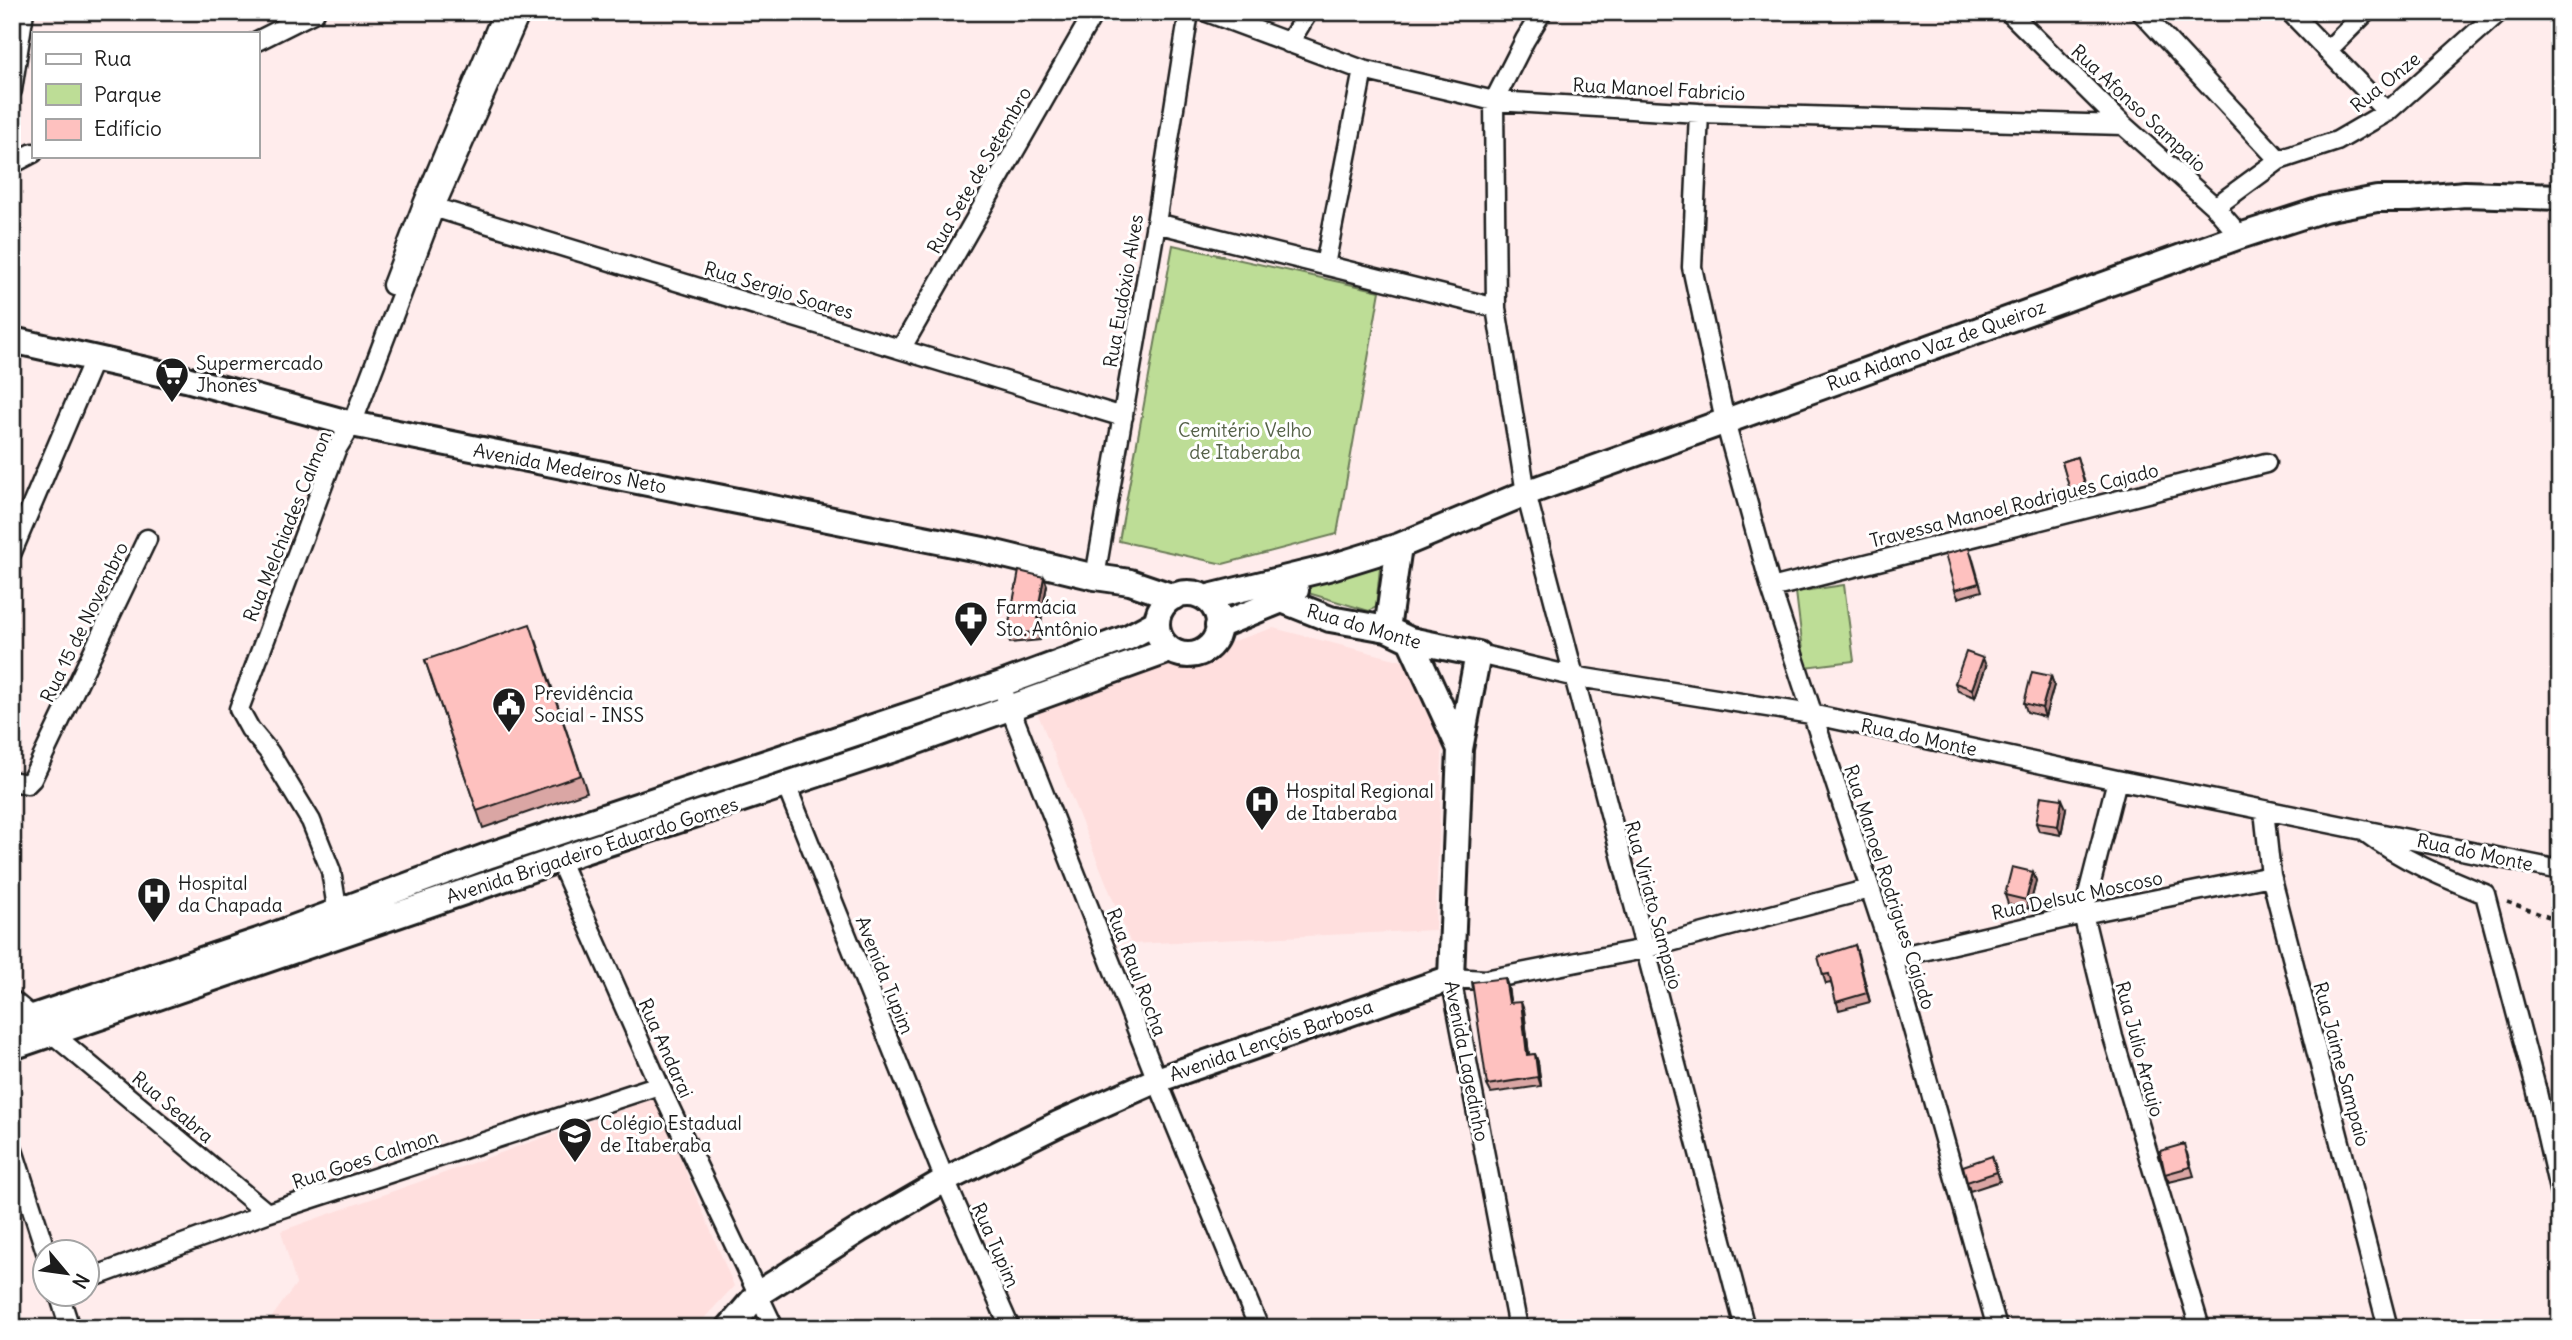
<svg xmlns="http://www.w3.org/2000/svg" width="2572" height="1340" font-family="Delius,sans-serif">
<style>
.built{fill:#ffdfde}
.green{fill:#bddd96;stroke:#6c7c59;stroke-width:2}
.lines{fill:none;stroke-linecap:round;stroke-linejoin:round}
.street-casing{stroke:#1c1c1c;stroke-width:23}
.secondary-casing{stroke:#1c1c1c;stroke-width:30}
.path{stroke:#1c1c1c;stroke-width:3.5;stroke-dasharray:5 5;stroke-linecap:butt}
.street{stroke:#fff;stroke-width:18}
.secondary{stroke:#fff;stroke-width:24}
.wall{fill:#daa6a4;stroke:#1c1c1c;stroke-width:2}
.shaded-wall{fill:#b28786;stroke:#1c1c1c;stroke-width:2}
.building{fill:#fec1bf;stroke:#1c1c1c;stroke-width:2}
.labels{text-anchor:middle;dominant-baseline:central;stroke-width:6;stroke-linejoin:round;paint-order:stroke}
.street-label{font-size:19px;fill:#1c1c1c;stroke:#fff}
.poi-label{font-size:19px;fill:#1c1c1c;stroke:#fff;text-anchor:start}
.park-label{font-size:19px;fill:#546047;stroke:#fff}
</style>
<rect width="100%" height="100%" fill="#ffecec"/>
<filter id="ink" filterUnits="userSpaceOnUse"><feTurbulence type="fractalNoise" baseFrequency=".0143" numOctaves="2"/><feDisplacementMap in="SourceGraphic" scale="14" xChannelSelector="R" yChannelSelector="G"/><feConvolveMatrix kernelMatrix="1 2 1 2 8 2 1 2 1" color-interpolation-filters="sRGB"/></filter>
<g filter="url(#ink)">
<path class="built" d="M1273 628 1407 662 1443 734 1435 930 1131 944 1035 707Z
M655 1098 734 1286 695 1328H264L296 1284 281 1231Z"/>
<path class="green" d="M1173 245 1380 291 1337 534 1223 564 1119 541Z
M1374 553 1381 558 1376 607 1369 611 1308 593 1307 587Z
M1844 585 1854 661 1805 667 1796 592Z"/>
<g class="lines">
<g class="street-casing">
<path id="street" d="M1207 12 1363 70 1494 101 1699 113 2123 125
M1542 12 1525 40 1494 101 1496 308 1526 493 1745 1328
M2009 12 2123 125 2215 207 2240 236
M2141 12 2279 160
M2290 12 2387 112
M2558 12 2560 14
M257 41 315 12
M1289 43 1308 12
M2327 51 2366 12
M12 90 24 12
M1699 113 1692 267 1725 421 1771 588 1893 958 1997 1328
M12 164 33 153
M423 204 1123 417
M2215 207 2279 160 2337 141 2387 112 2499 12
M1156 223 1496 308
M1325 265 1363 70
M392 285 423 204 503 12
M901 349 1094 12
M12 552 94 359
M1095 577 1156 223 1189 12
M1771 588 2266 463
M1478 654 1572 676 1811 714 2117 780 2560 870
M1006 698 1157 1080 1259 1328
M2117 780 2083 914 2113 1037 2200 1328
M12 781 27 784 32 779 147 539
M786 785 945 1180 1010 1328
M2264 810 2271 876 2388 1328
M2365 832C2402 860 2443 877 2485 894L2536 1088 2560 1194
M559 859 659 1085 774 1328
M339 920 331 871 311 821 269 752 250 729 239 709 336 450 352 424 434 209 521 12
M1893 958 2083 914 2271 876
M12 1000 267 1213
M12 1147 46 1252
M88 1279 267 1213 659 1085
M59 1294 70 1328
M1518 1328 1451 978 1485 980 1644 949 1869 889"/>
</g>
<g class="secondary-casing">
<path id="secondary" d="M12 340 186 379 352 424 983 550 1095 577 1130 582 1174 597
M1157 624a31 31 0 1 1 62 0a31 31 0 1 1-62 0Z
M1205 598 1328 568 1399 546 1526 493 2240 236 2324 209 2377 199H2410L2465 194 2560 197
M1218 626 1282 600 1296 590
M1387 629 1399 546
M1410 640 1460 749
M12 1024 258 941 490 855 999 685 1129 637 1157 622
M12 1047 581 852 912 743 1170 650
M729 1328 759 1293 859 1230 945 1180 1058 1124 1157 1080 1451 978 1460 749 1478 654 1410 640 1387 629 1330 619 1282 600"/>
</g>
<path class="path" d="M2507 902 2560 921"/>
<use href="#street" class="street"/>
<use href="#secondary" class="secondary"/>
</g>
<path class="wall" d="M2077 457 2087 490 2072 494 2062 462Z
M1972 556 1982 591 1958 598 1955 590Z
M1047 585 1042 612 1040 640 1010 643 1007 634Z
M536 640 587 792 483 828 425 660Z
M1986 666 1975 697 1958 691 1955 683Z
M2051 676 2054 685 2045 717 2027 712 2024 703Z
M2066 808 2061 835 2039 831 2036 823Z
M2033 872 2036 881 2029 909 2008 904 2005 895Z
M1855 945 1870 1002 1839 1010 1831 983 1826 984 1823 975Z
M1505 978 1508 987 1510 1003 1524 1010 1529 1055 1535 1054 1538 1062 1541 1086 1491 1093 1487 1085Z
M2187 1153 2194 1176 2169 1182 2165 1174Z
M1992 1156 2000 1181 1970 1191 1967 1182Z"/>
<path class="shaded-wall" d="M1044 577 1047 585 1042 612 1040 640 1037 632 1039 604Z
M1983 658 1986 666 1975 697 1972 689Z
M2051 676 2054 685 2045 717 2042 708Z
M2062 799 2066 808 2061 835 2058 826Z
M2033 872 2036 881 2029 909 2026 900Z
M1855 945 1858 954 1870 1002 1867 993Z
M1505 978 1508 987 1512 1012 1509 1003Z
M1521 1002 1524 1010 1530 1064 1527 1055Z
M1535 1054 1538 1062 1541 1086 1538 1077Z"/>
<path class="building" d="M2077 457 2085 485 2070 490 2062 462Z
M1969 548 1979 583 1955 590 1945 554Z
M1019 571 1044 577 1039 604 1037 632 1007 634Z
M530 624 581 775 477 811 425 660Z
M1966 652 1983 658 1972 689 1955 683Z
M2032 672 2051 676 2042 708 2024 703Z
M2041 796 2062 799 2058 826 2036 823Z
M2012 867 2033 872 2026 900 2005 895Z
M1855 945 1867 993 1836 1002 1829 974 1823 975 1818 957Z
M1505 978 1509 1003 1521 1002 1527 1055 1535 1054 1538 1077 1487 1085 1472 982Z
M2184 1144 2190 1167 2165 1174 2160 1151Z
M1992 1156 1997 1172 1967 1182 1963 1166Z"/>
</g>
<defs>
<g id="supermarket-pin" transform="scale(1.75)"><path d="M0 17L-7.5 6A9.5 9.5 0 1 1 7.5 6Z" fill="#1c1c1c" stroke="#fff"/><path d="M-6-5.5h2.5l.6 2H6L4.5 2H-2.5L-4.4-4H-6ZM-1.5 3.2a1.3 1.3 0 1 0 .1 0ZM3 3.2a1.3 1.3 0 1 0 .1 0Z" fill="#fff"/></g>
<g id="pharmacy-pin" transform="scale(1.75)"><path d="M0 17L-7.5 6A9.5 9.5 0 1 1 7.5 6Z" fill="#1c1c1c" stroke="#fff"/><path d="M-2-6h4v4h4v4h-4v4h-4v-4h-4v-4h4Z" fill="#fff"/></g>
<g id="civic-pin" transform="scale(1.75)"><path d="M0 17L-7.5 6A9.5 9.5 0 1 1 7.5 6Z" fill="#1c1c1c" stroke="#fff"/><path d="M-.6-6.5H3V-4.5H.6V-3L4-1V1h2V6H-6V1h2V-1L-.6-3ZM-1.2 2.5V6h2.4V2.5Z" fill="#fff"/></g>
<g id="hospital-pin" transform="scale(1.75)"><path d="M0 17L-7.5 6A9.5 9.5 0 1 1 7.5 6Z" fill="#1c1c1c" stroke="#fff"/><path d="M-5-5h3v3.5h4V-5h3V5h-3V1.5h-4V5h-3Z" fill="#fff"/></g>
<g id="school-pin" transform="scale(1.75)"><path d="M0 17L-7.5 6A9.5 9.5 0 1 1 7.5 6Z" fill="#1c1c1c" stroke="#fff"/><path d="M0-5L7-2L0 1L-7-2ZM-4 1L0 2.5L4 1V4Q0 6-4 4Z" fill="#fff"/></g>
</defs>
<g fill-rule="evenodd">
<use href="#supermarket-pin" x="172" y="374"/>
<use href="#pharmacy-pin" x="971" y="618"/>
<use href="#civic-pin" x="509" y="704"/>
<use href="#hospital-pin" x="1262" y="802"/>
<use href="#hospital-pin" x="154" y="894"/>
<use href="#school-pin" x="575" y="1134"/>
</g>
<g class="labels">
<g class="street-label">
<text transform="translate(2385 82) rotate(-39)">Rua Onze</text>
<text transform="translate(1659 89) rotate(3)">Rua Manoel Fabricio</text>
<text transform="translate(2139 108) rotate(43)">Rua Afonso Sampaio</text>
<text transform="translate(979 170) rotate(-60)">Rua Sete de Setembro</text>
<text transform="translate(779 290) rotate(17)">Rua Sergio Soares</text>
<text transform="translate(1123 291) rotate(-80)">Rua Eudóxio Alves</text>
<text transform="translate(1936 345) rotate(-20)">Rua Aidano Vaz de Queiroz</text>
<text transform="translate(570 468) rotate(11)">Avenida Medeiros Neto</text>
<text transform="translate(2014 505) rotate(-14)">Travessa Manoel Rodrigues Cajado</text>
<text transform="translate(287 526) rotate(-68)">Rua Melchiades Calmon</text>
<text transform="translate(84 622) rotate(-64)">Rua 15 de Novembro</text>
<text transform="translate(1364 626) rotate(16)">Rua do Monte</text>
<text transform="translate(1919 737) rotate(12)">Rua do Monte</text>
<text transform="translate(592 850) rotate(-18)">Avenida Brigadeiro Eduardo Gomes</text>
<text transform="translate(2475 852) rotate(12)">Rua do Monte</text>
<text transform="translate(1890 887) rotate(72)">Rua Manoel Rodrigues Cajado</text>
<text transform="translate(2077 895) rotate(-12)">Rua Delsuc Moscoso</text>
<text transform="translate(1654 905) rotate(75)">Rua Viriato Sampaio</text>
<text transform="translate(1137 972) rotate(69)">Rua Raul Rocha</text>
<text transform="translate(885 975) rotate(68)">Avenida Tupim</text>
<text transform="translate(1271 1040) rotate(-19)">Avenida Lençóis Barbosa</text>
<text transform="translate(666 1048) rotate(66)">Rua Andarai</text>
<text transform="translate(2140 1049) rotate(75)">Rua Julio Araujo</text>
<text transform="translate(1467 1061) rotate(79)">Avenida Lagedinho</text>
<text transform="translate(2342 1064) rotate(75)">Rua Jaime Sampaio</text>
<text transform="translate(173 1107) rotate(40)">Rua Seabra</text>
<text transform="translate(365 1159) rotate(-18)">Rua Goes Calmon</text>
<text transform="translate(996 1245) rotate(66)">Rua Tupim</text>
</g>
<g class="poi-label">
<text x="196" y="363">Supermercado<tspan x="196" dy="22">Jhones</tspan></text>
<text x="996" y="607">Farmácia<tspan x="996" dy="22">Sto. Antônio</tspan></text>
<text x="534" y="693">Previdência<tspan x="534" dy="22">Social - INSS</tspan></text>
<text x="1286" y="791">Hospital Regional<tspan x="1286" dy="22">de Itaberaba</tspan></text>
<text x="178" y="883">Hospital<tspan x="178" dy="22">da Chapada</tspan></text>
<text x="600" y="1123">Colégio Estadual<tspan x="600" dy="22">de Itaberaba</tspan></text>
</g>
<g class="park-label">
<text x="1245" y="430">Cemitério Velho<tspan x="1245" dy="22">de Itaberaba</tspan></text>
</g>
</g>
<rect width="2572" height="1340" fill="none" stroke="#fff" stroke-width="42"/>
<rect x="21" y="21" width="2530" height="1298" fill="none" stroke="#1c1c1c" stroke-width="2.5" filter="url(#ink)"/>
<rect x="32" y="32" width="228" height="126" fill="#ffffff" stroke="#a4a4a4" stroke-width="2"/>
<rect x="46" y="54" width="35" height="10" fill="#ffffff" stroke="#a4a4a4" stroke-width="2"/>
<text x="94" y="66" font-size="21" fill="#1c1c1c">Rua</text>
<rect x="46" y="84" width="35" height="21" fill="#bddd96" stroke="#a4a4a4" stroke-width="2"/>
<text x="94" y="102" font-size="21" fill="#1c1c1c">Parque</text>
<rect x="46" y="119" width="35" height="21" fill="#fec1bf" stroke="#a4a4a4" stroke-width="2"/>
<text x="94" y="136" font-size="21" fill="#1c1c1c">Edifício</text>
<g transform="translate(66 1273) rotate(119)"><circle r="33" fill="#ffffff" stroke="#a4a4a4" stroke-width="2"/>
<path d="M0-5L12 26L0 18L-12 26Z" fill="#1c1c1c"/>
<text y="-10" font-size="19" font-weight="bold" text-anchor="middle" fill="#1c1c1c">N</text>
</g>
</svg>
